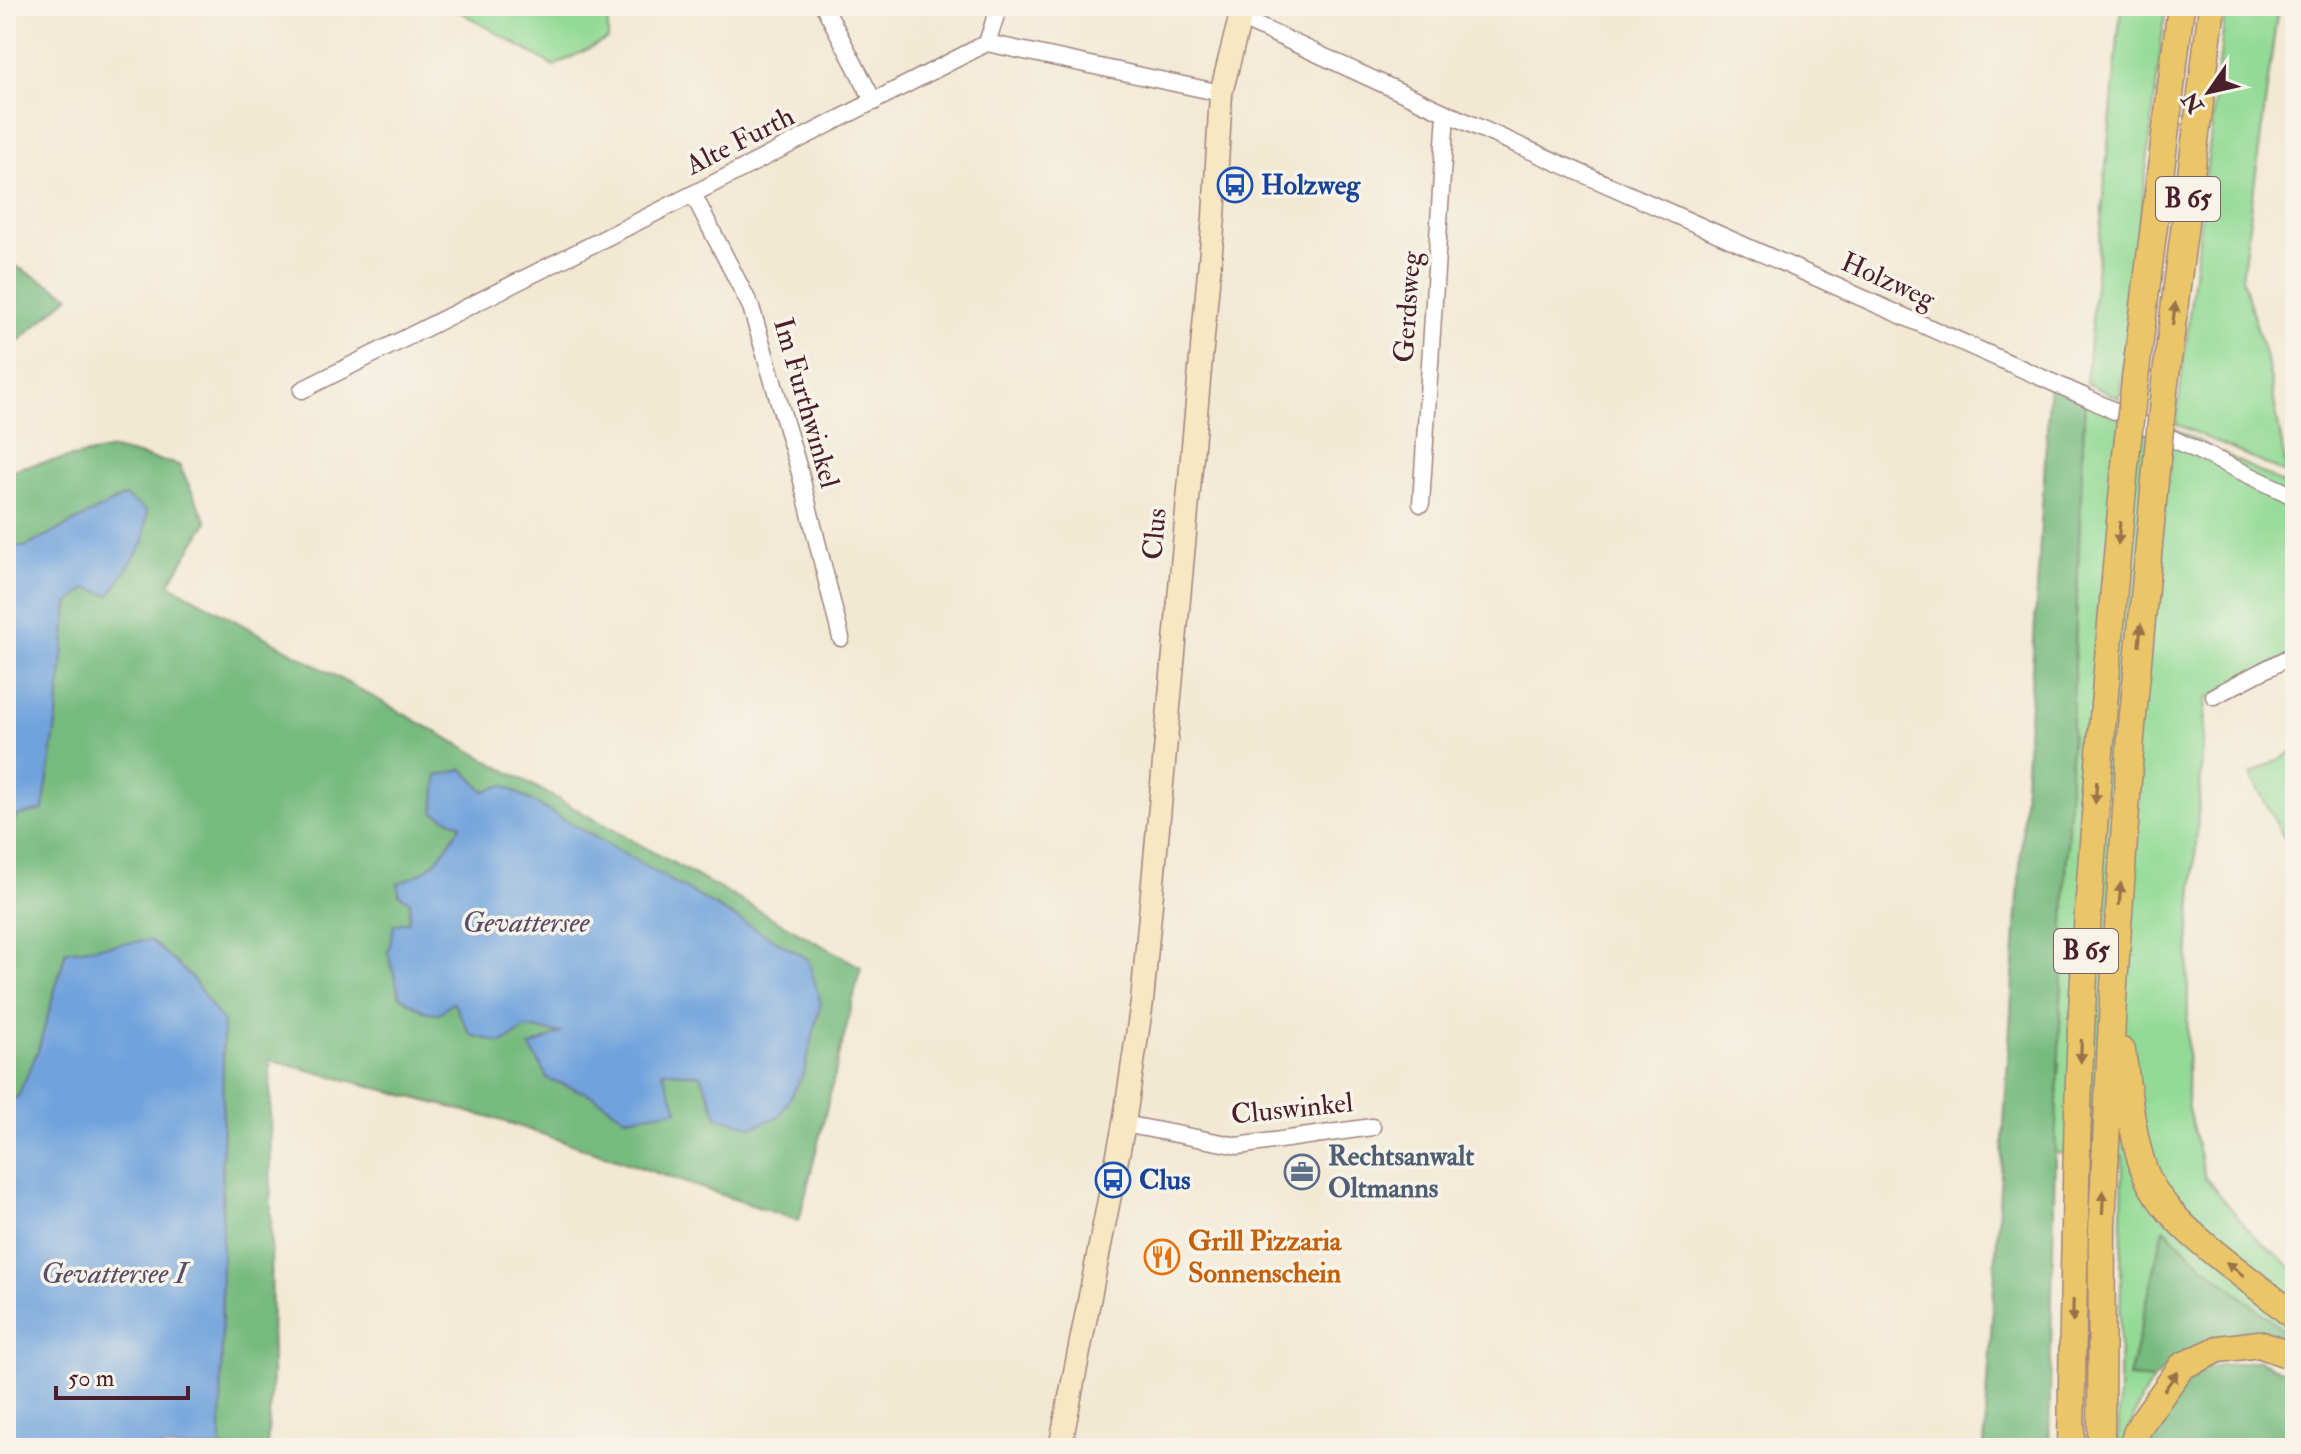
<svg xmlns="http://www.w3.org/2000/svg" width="2301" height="1454" font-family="'IM FELL Double Pica',serif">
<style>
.green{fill:#92da95;stroke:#6e7c60;stroke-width:2}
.forest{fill:#75ba7e;stroke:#606c54;stroke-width:2;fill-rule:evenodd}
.water{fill:#70a3dc;stroke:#5d6184;stroke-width:2}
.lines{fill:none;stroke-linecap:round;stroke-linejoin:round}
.minor-casing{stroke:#9e847f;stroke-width:19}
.secondary-casing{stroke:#9e847f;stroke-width:25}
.trunk-casing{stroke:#9e847f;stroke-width:29}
.minor{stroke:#fff;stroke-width:16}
.secondary{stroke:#f7e8c3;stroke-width:22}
.trunk{stroke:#ebc669;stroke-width:26}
.trunk-bridge-casing{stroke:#9e847f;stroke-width:29;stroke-linecap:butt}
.trunk-bridge{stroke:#ebc669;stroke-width:26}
.oneway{fill:#9a724a}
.labels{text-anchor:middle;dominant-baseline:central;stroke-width:7;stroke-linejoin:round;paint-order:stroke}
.shield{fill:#f7f3e8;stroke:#7e5f64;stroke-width:2}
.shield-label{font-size:26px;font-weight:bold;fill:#4a1f2b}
.street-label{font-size:28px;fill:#4a1f2b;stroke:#f7f3e8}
.transit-label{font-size:28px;font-weight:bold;fill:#164399;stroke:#f7f3e8;text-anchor:start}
.service-label{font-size:28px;font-weight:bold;fill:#4e5e75;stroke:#f7f3e8;text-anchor:start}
.food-label{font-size:28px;font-weight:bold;fill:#c56008;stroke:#f7f3e8;text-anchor:start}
.water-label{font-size:30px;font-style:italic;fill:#574d69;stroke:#f7f3e8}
</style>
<rect width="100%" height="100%" fill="#f7f3e8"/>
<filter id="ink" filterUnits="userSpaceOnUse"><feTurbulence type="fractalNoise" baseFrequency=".0125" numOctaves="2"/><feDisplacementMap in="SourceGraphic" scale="16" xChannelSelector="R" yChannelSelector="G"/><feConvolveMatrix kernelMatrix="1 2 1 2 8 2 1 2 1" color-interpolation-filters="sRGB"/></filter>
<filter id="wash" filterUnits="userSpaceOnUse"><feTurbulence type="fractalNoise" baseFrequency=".006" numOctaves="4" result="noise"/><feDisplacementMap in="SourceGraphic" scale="32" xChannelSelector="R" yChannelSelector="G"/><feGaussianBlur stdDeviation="1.8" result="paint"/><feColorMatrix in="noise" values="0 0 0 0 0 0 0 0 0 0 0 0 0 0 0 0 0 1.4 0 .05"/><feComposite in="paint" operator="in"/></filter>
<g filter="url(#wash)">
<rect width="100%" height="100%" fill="#f2e9d3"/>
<path class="green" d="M450 6H608V39L554 66Z
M2121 6H2166L2119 398 2086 383Z
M2226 6H2278L2242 278 2268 365 2287 474 2176 424Z
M2085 393 2175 429 2295 490V653L2206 699 2188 960 2187 1105 2205 1177 2252 1234 2295 1270V1340L2204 1266 2165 1229 2129 1377 2153 1380C2138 1401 2131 1424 2123 1448H2118L2123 1157 2055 1153Z
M2295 751V858L2250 775Z"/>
<path class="forest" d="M6 261 70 296 6 352Z
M2050 379 2085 393 2055 1153 2049 1448H1984Z
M113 449 179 465 207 522 169 584 861 967 799 1221 503 1121 270 1060 272 1374 267 1448H221L223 1022 66 951 38 1051 17 1099 6 1096V840L16 816 43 809 57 717 68 604 87 588 110 595 117 581 125 496 25 547 6 546V473L21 467ZM504 785 808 959 718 1117 701 1075 661 1071 677 1109 626 1118 592 1095 548 1079 562 1033 527 1028 502 1043 471 1035 453 1002 394 925 409 921 410 901 398 883 420 876 440 857 484 791Z
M2164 1228 2204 1266 2295 1340V1347L2166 1368 2153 1380 2129 1378Z
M2259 1360 2295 1376V1448H2145L2148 1431 2170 1394 2207 1367Z"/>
<path class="water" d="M125 496 147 511 144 542 110 595 87 588 68 604 57 717 43 810 16 816 6 840V546L25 547Z
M463 769 484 791 503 785 808 959 821 1003 804 1073 780 1116 753 1127 718 1117 701 1075 662 1071 678 1110 626 1118 592 1095 548 1079 530 1047 560 1033 527 1028 502 1043 471 1035 453 1002 438 1014 424 1011 400 996 388 953 394 925 409 921 410 901 399 895 398 883C434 871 441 856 461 825L434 812 437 776Z
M150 940 191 977 223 1022 221 1448H6V1096L17 1098 38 1051 66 951Z"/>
</g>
<g filter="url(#ink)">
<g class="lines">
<g class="minor-casing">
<path id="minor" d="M824 6 874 102
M1240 18 1446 113 2083 396 2295 497
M987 43 999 6
M693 194 751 307 800 473 841 638
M302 390 693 194 987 43 1221 93
M1421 504 1446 113
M2214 696 2295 654
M1124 1124 1238 1146 1372 1127"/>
</g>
<g class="secondary-casing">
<path id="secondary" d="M1060 1448 1124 1124 1142 1002 1214 217 1221 93 1240 18 1246 6"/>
</g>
<g class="trunk-casing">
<path id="trunk" d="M2135 380 2181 6
M2164 391 2212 6
M2122 1051C2128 1089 2131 1130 2143 1167 2164 1229 2249 1274 2295 1318
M2071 1448C2073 1308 2075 1169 2081 1030 2091 838 2109 646 2126 455
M2101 1448 2102 1224 2113 1000 2131 737 2157 459
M2132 1448 2137 1431 2142 1422 2182 1366 2219 1349 2259 1344 2295 1357"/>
</g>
<use href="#minor" class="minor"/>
<use href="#secondary" class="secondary"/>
<use href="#trunk" class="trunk"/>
<g class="trunk-bridge-casing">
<path id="trunk-bridge" d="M2126 455 2135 380
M2157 459 2164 391"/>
</g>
<use href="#trunk-bridge" class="trunk-bridge"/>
</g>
<defs><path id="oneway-solid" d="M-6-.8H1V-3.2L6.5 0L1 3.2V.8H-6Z" transform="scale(2)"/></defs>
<g class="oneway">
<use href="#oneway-solid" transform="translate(2174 314) rotate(-83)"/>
<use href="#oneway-solid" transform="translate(2119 533) rotate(95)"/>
<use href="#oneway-solid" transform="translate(2140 635) rotate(-85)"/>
<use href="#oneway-solid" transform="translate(2096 792) rotate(94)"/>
<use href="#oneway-solid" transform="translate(2120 894) rotate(-86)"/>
<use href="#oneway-solid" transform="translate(2081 1051) rotate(92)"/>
<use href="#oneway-solid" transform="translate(2103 1202) rotate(-87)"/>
<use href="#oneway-solid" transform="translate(2235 1269) rotate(-142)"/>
<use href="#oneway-solid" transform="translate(2073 1311) rotate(91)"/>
<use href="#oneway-solid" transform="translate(2171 1381) rotate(-54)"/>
</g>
</g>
<defs>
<g id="bus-ring" transform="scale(1.8)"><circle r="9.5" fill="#f7f3e8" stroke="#1a4fb4" stroke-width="1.5"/><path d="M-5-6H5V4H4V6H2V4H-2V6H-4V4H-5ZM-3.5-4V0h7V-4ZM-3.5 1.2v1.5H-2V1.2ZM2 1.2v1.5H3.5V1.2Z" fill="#1a4fb4"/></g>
<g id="office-ring" transform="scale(1.8)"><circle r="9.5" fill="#f7f3e8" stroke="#5c6f8a" stroke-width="1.5"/><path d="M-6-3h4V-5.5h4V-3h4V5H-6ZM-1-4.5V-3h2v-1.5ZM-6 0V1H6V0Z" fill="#5c6f8a"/></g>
<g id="restaurant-ring" transform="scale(1.8)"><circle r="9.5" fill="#f7f3e8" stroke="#e8710a" stroke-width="1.5"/><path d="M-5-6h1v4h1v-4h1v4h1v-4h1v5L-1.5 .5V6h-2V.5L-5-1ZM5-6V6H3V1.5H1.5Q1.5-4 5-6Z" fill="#e8710a"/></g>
</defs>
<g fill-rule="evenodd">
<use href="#bus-ring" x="1235" y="185"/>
<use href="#office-ring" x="1302" y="1172"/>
<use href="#bus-ring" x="1113" y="1180"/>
<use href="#restaurant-ring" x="1162" y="1257"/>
</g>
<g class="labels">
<g class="shield">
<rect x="2156" y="177" width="64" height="44" rx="6"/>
<rect x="2054" y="929" width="64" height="44" rx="6"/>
</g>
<g class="shield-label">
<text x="2188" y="199">B 65</text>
<text x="2086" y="951">B 65</text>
</g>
<g class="street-label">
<text transform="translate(740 141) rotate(-27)">Alte Furth</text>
<text transform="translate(1888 281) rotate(24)">Holzweg</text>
<text transform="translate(1408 307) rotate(-86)">Gerdsweg</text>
<text transform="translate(806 403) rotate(74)">Im Furthwinkel</text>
<text transform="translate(1155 534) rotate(-85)">Clus</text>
<text transform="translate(1292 1109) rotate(-6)">Cluswinkel</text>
</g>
<g class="transit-label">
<text x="1261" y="185">Holzweg</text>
<text x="1139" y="1180">Clus</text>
</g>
<g class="service-label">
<text x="1328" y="1156">Rechtsanwalt<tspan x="1328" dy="32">Oltmanns</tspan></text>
</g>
<g class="food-label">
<text x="1188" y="1241">Grill Pizzaria<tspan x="1188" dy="32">Sonnenschein</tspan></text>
</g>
<g class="water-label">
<text x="526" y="922">Gevattersee</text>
<text x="114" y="1273">Gevattersee I</text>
</g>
</g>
<rect width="2301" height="1454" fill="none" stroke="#f7f3e8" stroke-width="32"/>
<g transform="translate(2209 92) rotate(236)" stroke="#f7f3e8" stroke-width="6" paint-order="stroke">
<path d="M0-6L14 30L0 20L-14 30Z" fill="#4a1f2b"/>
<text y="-12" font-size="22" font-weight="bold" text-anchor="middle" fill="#4a1f2b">N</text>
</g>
<path d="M56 1386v12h132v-12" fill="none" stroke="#4a1f2b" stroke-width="4"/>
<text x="68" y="1386" font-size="24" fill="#4a1f2b" stroke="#f7f3e8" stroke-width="6" paint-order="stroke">50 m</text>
</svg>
